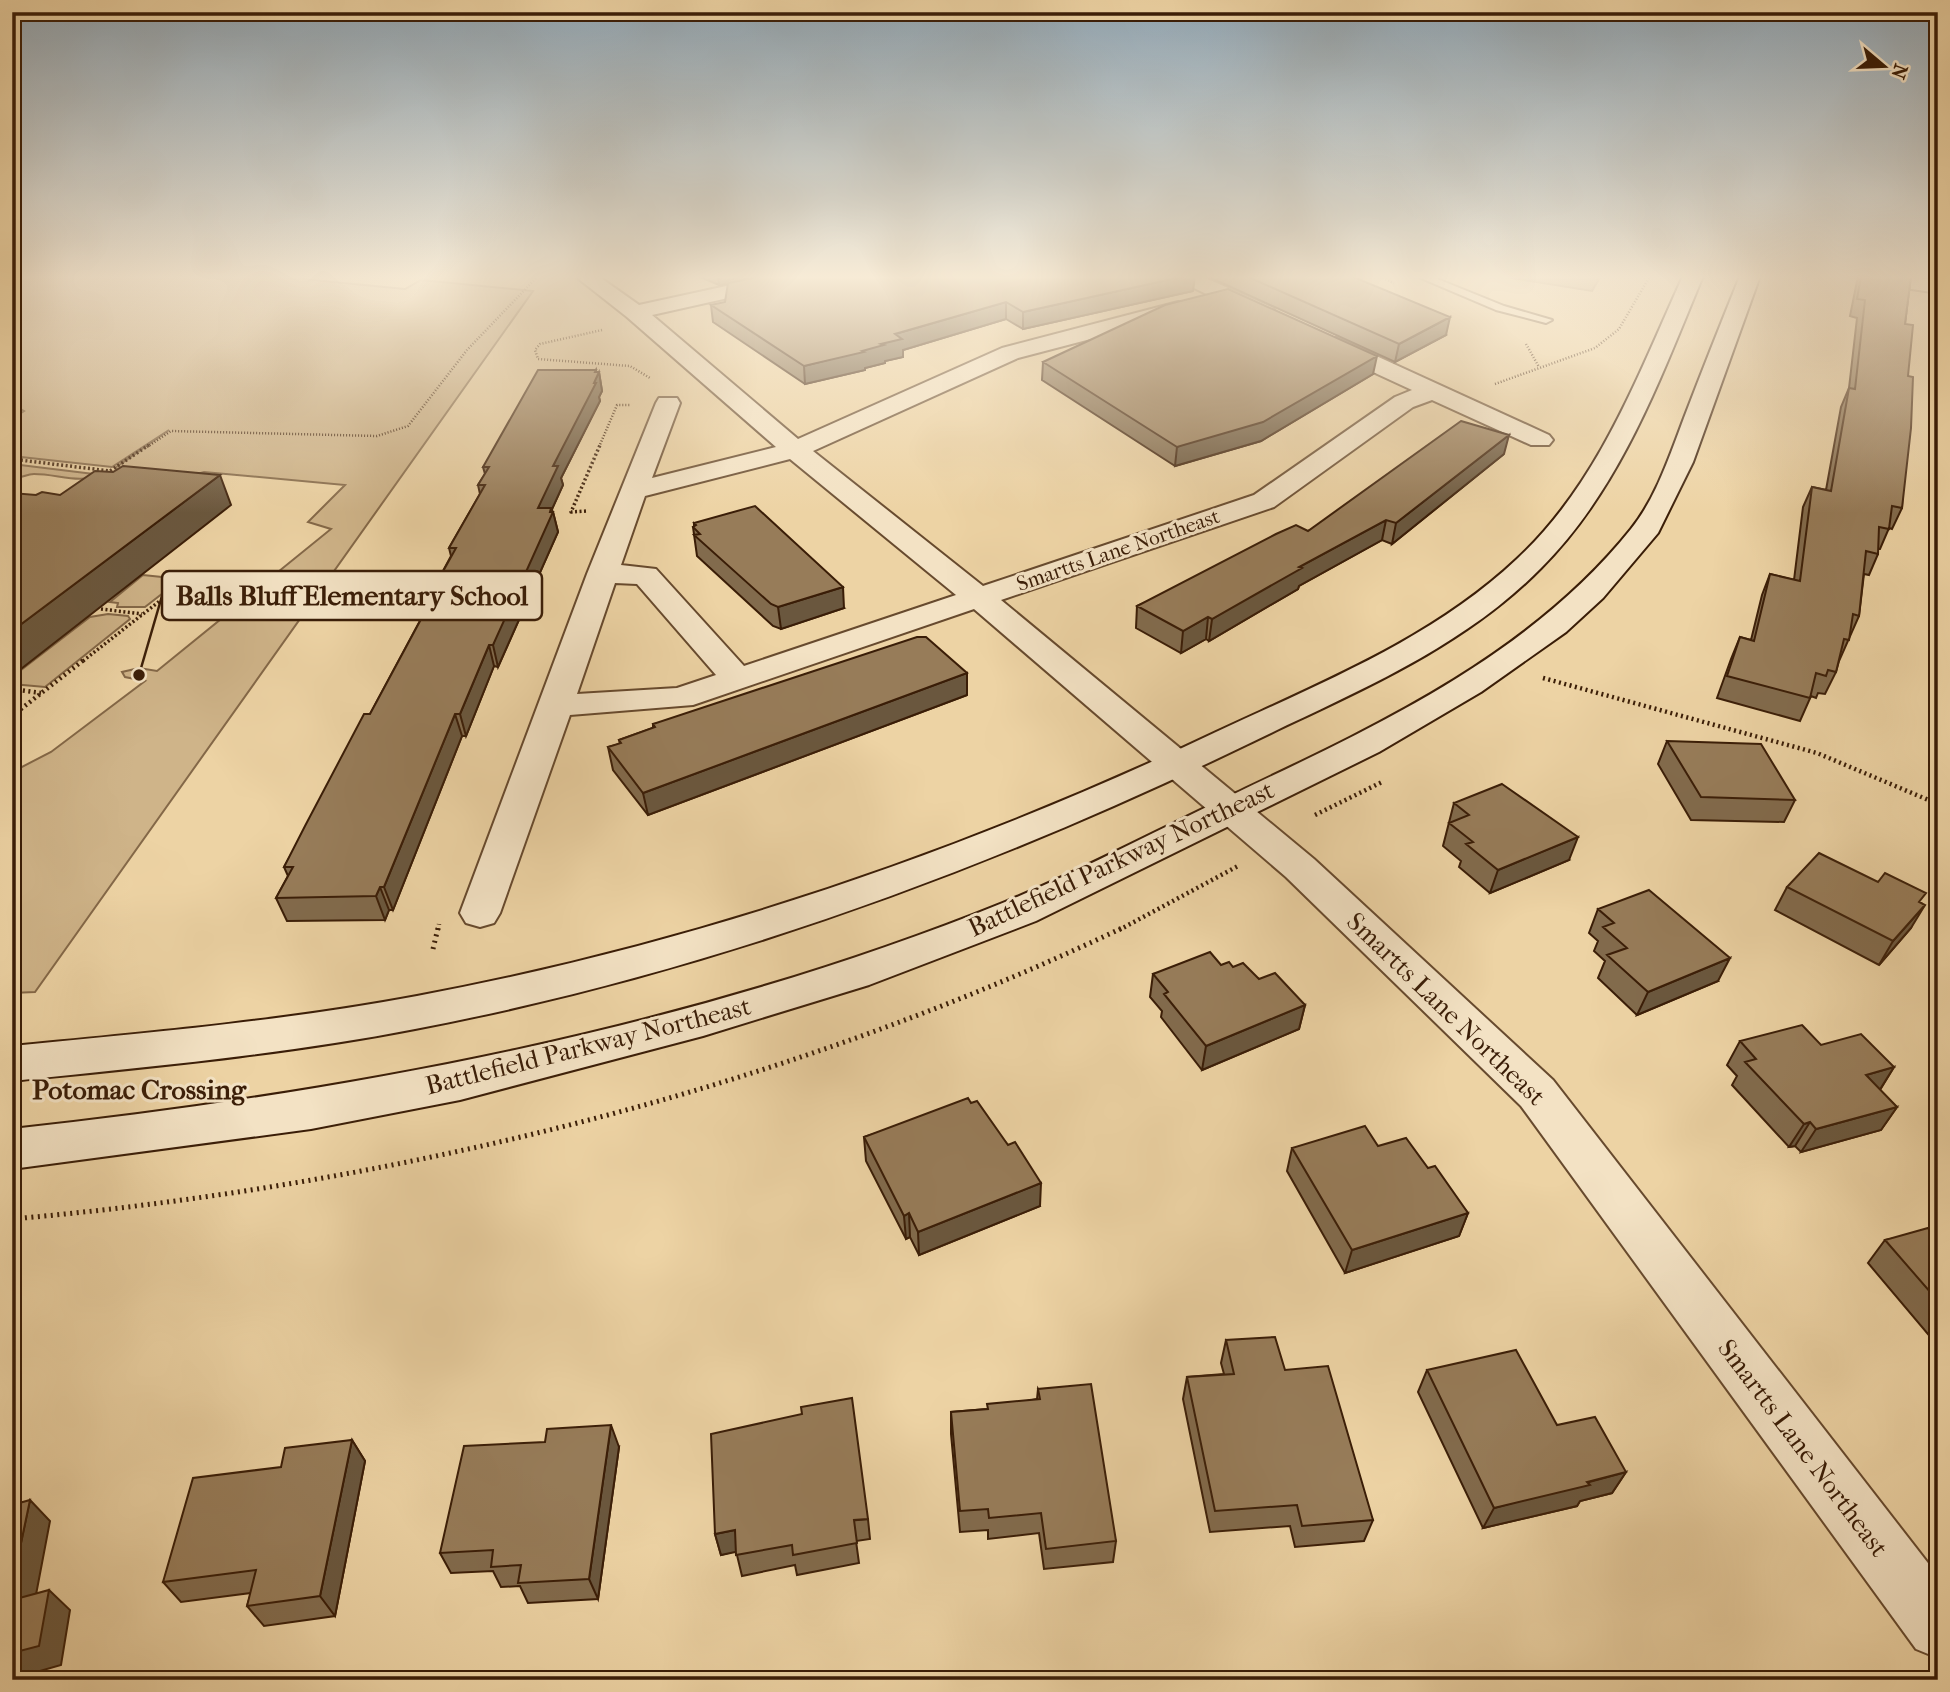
<svg xmlns="http://www.w3.org/2000/svg" width="1950" height="1692" font-family="'IM FELL French Canon',serif">
<style>
.green{fill:#cfb489;stroke:#846848;stroke-width:2}
.water{fill:#b0956f;stroke:#816545;stroke-width:2}
.lines{fill:none;stroke-linecap:round;stroke-linejoin:round}
.service-casing{stroke:#674a2e;stroke-width:4}
.minor-casing{stroke:#674a2e;stroke-width:4}
.secondary-casing{stroke:#3a1d07;stroke-width:4}
.path-far3{stroke:#3a1d07;stroke-width:2.5;stroke-dasharray:1 2;stroke-linecap:butt}
.path-far2{stroke:#3a1d07;stroke-width:3.5;stroke-dasharray:2 2.5;stroke-linecap:butt}
.path-far1{stroke:#3a1d07;stroke-width:4.5;stroke-dasharray:2 3.5;stroke-linecap:butt}
.path{stroke:#3a1d07;stroke-width:5;stroke-dasharray:2 4.5;stroke-linecap:butt}
.service{fill:#f3e2c4;fill-rule:evenodd}
.minor{fill:#f3e2c4;fill-rule:evenodd}
.secondary{fill:#f3e2c4;fill-rule:evenodd}
.wall{fill:#826b4d;stroke:#3a1d07;stroke-width:2}
.shaded-wall{fill:#6a573e;stroke:#3a1d07;stroke-width:2}
.building{fill:#977c59;stroke:#3a1d07;stroke-width:2}
.labels{text-anchor:middle;dominant-baseline:central;stroke-width:6;stroke-linejoin:round;paint-order:stroke}
.far-street-label{font-size:21px;fill:#3a1d07;stroke:#f3e2c4}
.street-label{font-size:26px;fill:#3a1d07;stroke:#f3e2c4}
.neighbourhood-label{font-size:28px;font-weight:bold;fill:#3a1d07;stroke:#f3e2c4}
.leader{fill:none;stroke:#3a1d07;stroke-width:2.5}
.callout-dot{fill:#3a1d07;stroke:#f3e2c4;stroke-width:2.5}
.callout{fill:#f3e2c4;stroke:#3a1d07;stroke-width:2.5}
.callout-label{font-size:28px;text-anchor:middle;font-weight:bold;fill:#3a1d07}
</style>
<rect width="100%" height="100%" fill="#edd3a4"/>
<filter id="stains"><feTurbulence type="fractalNoise" baseFrequency=".00286" numOctaves="4"/><feColorMatrix values="0 0 0 0 .2 0 0 0 0 .09 0 0 0 0 .02 0 0 0 .5 -.17"/></filter>
<radialGradient id="worn" r=".72"><stop offset=".6" stop-color="#630" stop-opacity="0"/><stop offset="1" stop-color="#630" stop-opacity=".3"/></radialGradient>
<path class="green" d="M12 276H272L405 289 421 280 533 291 35 992 12 993V772L51 752 145 681 125 677 122 672 139 668 157 671 258 589 231 581 248 573 273 576 331 529 308 522 345 485 204 472 133 492 115 468 169 430 112 467 12 456V419L24 411 12 404Z
M12 464 102 475C78 484 58 474 34 474 26 474 21 479 12 478Z
M143 575 181 579 145 607H117L118 603 110 602Z
M108 614 128 616 130 619 45 687 12 684V677L90 617Z"/>
<path class="water" d="M1500 276H1579L1599 279 1592 291Z"/>
<g class="lines">
<g class="service-casing">
<path id="service" d="M1416 276H1430L1504 306 1552 320 1546 323 1496 310Z"/>
</g>
<g class="minor-casing">
<path id="minor" d="M575 276H598L639 305 772 276H810L800 282 652 315 798 439 1002 348 1178 302 1186 304 1189 309 1186 314 1018 358 813 451 983 586 1254 495 1395 397 1412 390 1321 348 1318 343 1321 338H1337L1549 435 1553 440 1549 445H1531L1432 400 1413 407 1274 507 1001 600 1314 859 1553 1080 1938 1576V1658L1916 1649 1521 1106 1286 877 974 609 693 705 570 715 500 913 494 923 480 927 466 923 460 913 587 574 656 403 659 398H677L680 403 652 478 776 447 627 317ZM790 459 956 595 744 666 656 569 621 565 645 496ZM615 583 637 584 716 675 677 688 577 694Z
M1174 276H1201L1273 308 1276 313 1265 320 1257 318 1177 280Z
M1856 276H1906L1938 281V293L1866 282Z"/>
</g>
<g class="secondary-casing">
<path id="secondary" d="M1683 276H1703C1660 379 1621 488 1541 568 1460 651 1348 695 1246 745 981 873 703 974 415 1029 282 1055 147 1067 12 1081V1046C147 1033 283 1021 417 996 694 944 961 853 1216 732 1321 683 1432 639 1517 559 1599 483 1638 375 1683 276Z
M1740 276H1760L1693 462 1658 533 1603 598 1566 632 1481 692 1379 752 1036 921 869 985 703 1036 460 1100 311 1129 12 1169V1129C350 1092 688 1030 1005 902 1083 870 1159 829 1236 793 1379 725 1530 655 1631 529 1656 498 1670 455 1684 418 1702 371 1721 323 1740 276Z"/>
</g>
<path class="path-far3" d="M1377 276 1394 283
M602 330 540 344 535 350 538 359 630 366 650 378
M1526 344 1539 367
M1495 384 1595 348 1619 329 1650 276
M147 447 171 431 377 436 408 426 467 350 538 276
M599 447 617 405H630"/>
<path class="path-far2" d="M12 459 110 471 149 445
M586 511 571 512 600 445
M101 609 142 614
M83 661 189 578"/>
<path class="path-far1" d="M1543 678 1817 753 1938 804
M12 689 41 693
M12 716 85 659
M1315 815 1382 782
M438 930 439 924
M1119 930 1238 866"/>
<path class="path" d="M433 949 438 928
M12 1219C390 1186 779 1091 1122 928"/>
<use href="#service" class="service"/>
<use href="#minor" class="minor"/>
<use href="#secondary" class="secondary"/>
</g>
<path class="wall" d="M698 276H761L719 285Z
M1207 276H1351L1446 335 1395 362Z
M1858 276H1911L1905 324 1908 376 1902 508 1892 529 1889 528 1880 549H1878V554L1869 575 1864 574 1859 616 1839 661 1836 672 1825 694 1818 693 1816 698 1811 696 1800 721 1717 698 1731 659 1740 637 1751 640 1762 595 1770 574 1794 580 1803 507 1812 487 1826 490 1841 407 1849 388 1857 318 1850 316Z
M1193 291 1023 329 1006 319 903 350V357L885 361V363L865 368V370L805 384 713 322 711 305Z
M1043 362 1373 374 1261 441 1175 466 1042 380Z
M596 370V372H599L602 391 599 397 600 401 561 478 563 485 552 509V512H553L558 532 498 667 494 666 466 736H462L393 910H389L385 920 287 921 276 898 288 876 284 867 370 714 437 589 436 584 451 556 449 548 480 494 478 485 485 474 483 467Z
M1504 454 1392 544 1382 540 1299 586 1298 589 1209 641 1206 639 1181 653 1136 628 1137 606 1308 531Z
M694 523 844 608 781 629 773 626 697 556 693 527 694 526Z
M967 695 648 815 613 770 608 747 620 744 619 740 653 728V724Z
M1667 741 1795 800 1784 822 1691 820 1658 764Z
M1454 803 1569 860 1490 893 1459 867 1461 861 1443 846Z
M1787 887 1921 903 1911 928 1879 965 1775 910Z
M1598 909 1718 981 1637 1015 1598 978 1605 961 1594 951 1598 941 1589 933Z
M1221 965 1233 967 1259 979 1305 1005 1299 1029 1202 1070 1161 1017 1162 1011 1150 997 1153 974Z
M1740 1041 1821 1045 1894 1067 1880 1090 1897 1107 1881 1130 1801 1152 1795 1146 1789 1147 1732 1085 1737 1076 1727 1065Z
M971 1103 1008 1145 1040 1206 919 1255 910 1237 906 1239 866 1161 864 1137Z
M1378 1146 1428 1168 1468 1213 1459 1236 1345 1273 1287 1171 1292 1148Z
M1938 1231V1346L1868 1263 1885 1240Z
M1226 1340 1285 1370 1373 1520 1364 1541 1295 1547 1290 1526 1210 1532 1183 1399 1187 1377 1224 1374 1221 1363Z
M1427 1370 1557 1425 1626 1472 1612 1493 1580 1501 1577 1506 1483 1528 1418 1392Z
M1038 1389 1116 1541 1113 1562 1044 1569 1039 1533 988 1539V1530L960 1532 951 1434V1412L987 1409 1037 1399Z
M352 1440 365 1461 335 1616 264 1626 247 1606 251 1593 181 1602 163 1582 281 1467Z
M619 1447 598 1599 528 1603 520 1586 501 1587 493 1571 451 1573 440 1553Z
M868 1519 870 1539 856 1541 859 1563 797 1575 795 1565 742 1576 736 1551 721 1555 715 1534Z"/>
<path class="shaded-wall" d="M718 276H761L719 285Z
M1186 276H1195L1193 291 1023 329V312Z
M1006 302V319L903 350V357L885 361V363L865 368V370L805 384 804 366 862 351 881 344 895 334Z
M1450 317 1446 335 1395 362 1399 344Z
M1377 356 1373 374 1261 441 1175 466 1177 447Z
M596 370 597 376 599 372 602 391 599 397 600 401 561 478 563 485 552 509 553 514V512L558 532 498 667 493 645 538 508 553 466Z
M1509 435 1504 454 1392 544 1396 523Z
M220 475 231 505 12 676V631Z
M1386 520 1382 540 1299 586 1298 589 1209 641 1212 619 1299 567Z
M843 587 844 608 781 629 778 607Z
M1208 617 1206 639 1181 653 1183 631Z
M489 645 494 666 466 736 460 714Z
M967 673V695L648 815 643 793Z
M455 714 462 736 393 910 384 887Z
M1578 837 1569 860 1490 893 1498 870Z
M380 887 389 910 385 920 376 896Z
M1925 905 1911 928 1879 965 1893 941Z
M1730 958 1718 981 1637 1015 1648 992Z
M1305 1005 1299 1029 1202 1070 1206 1046Z
M1894 1067 1879 1091 1866 1075Z
M1897 1107 1881 1130 1801 1152 1816 1129Z
M1810 1122 1795 1146 1789 1147 1804 1124Z
M1041 1183 1040 1206 919 1255 918 1232Z
M909 1213 910 1237 906 1239 904 1216Z
M1468 1213 1459 1236 1345 1273 1352 1250Z
M611 1425 619 1447 598 1599 589 1579Z
M352 1440 365 1461 335 1616 320 1596Z
M1626 1472 1612 1493 1580 1501 1577 1506 1483 1528 1494 1508Z
M30 1500 50 1521 31 1621 12 1604V1586Z
M735 1530 740 1551 721 1555 715 1534Z
M49 1590 70 1610 61 1665 12 1679V1653Z"/>
<path class="building" d="M763 276H1186L1023 312 1006 302 895 334 902 339 881 344 884 345 862 351 864 352 804 366 711 305 725 302 728 283Z
M1246 276H1351L1450 317 1399 344Z
M1861 276H1911L1905 324 1913 325 1908 376 1913 377 1911 428 1902 508 1892 506 1889 529 1879 527 1878 554 1866 551 1859 616 1853 614 1849 640 1844 639 1836 672 1828 670 1826 676 1816 673 1810 698 1727 676 1740 637 1754 641 1770 574 1800 581 1812 487 1831 491 1849 388 1855 389 1865 300 1857 299Z
M1228 289 1377 356 1263 422 1177 447 1043 362 1165 305Z
M538 370H596L595 372H599L594 383H596L553 466H558L538 508H551L550 512H553L493 645H489L460 714H455L384 887H380L376 896 276 898 293 867H284L305 826 364 714H370L440 584H436L456 548H449L485 485H478L489 467H483Z
M1461 421 1509 435 1396 523 1386 520 1299 567 1302 568 1212 619 1208 617 1183 631 1137 606 1276 534 1296 525 1308 531Z
M123 466 220 475 12 631V493L36 495 42 492 60 495 95 471 113 472Z
M755 506 843 587 778 607 771 604 694 535 700 534 693 527 696 525 694 523Z
M917 637H926L967 673 643 793 608 747 621 743 619 740 655 727 653 724Z
M1667 741 1761 744 1795 800 1701 797Z
M1502 784 1578 837 1498 870 1466 844 1473 842 1449 823 1469 815 1454 803Z
M1819 853 1878 882 1885 873 1926 893 1919 902 1925 905 1893 941 1787 887Z
M1649 890 1730 958 1648 992 1607 955 1627 948 1603 927 1614 923 1598 909Z
M1210 952 1221 965 1229 962 1233 967 1243 963 1259 979 1275 973 1305 1005 1206 1046 1164 994 1168 992 1153 974Z
M1802 1025 1821 1045 1861 1034 1894 1067 1866 1075 1897 1107 1816 1129 1810 1122 1804 1124 1745 1062 1756 1059 1740 1041Z
M968 1098 971 1103 977 1101 1008 1145 1015 1142 1041 1183 918 1232 909 1213 904 1216 864 1137Z
M1365 1126 1378 1146 1406 1138 1428 1168 1435 1166 1468 1213 1352 1250 1292 1148Z
M1928 1228 1931 1233 1938 1231V1301L1885 1240Z
M1275 1337 1285 1370 1328 1366 1373 1520 1302 1526 1297 1505 1215 1511 1187 1377 1234 1374 1226 1340Z
M1516 1350 1557 1425 1595 1417 1626 1472 1587 1482 1590 1485 1494 1508 1427 1370Z
M1091 1384 1116 1541 1046 1549 1041 1513 989 1518 988 1509 960 1511 951 1412 988 1409 987 1404 1040 1399 1038 1389Z
M852 1398 868 1519 854 1520 857 1543 793 1555 792 1545 736 1555 735 1530 715 1534 711 1434 802 1414 801 1407Z
M611 1425 589 1579 518 1583 521 1565 491 1567 493 1550 440 1553 464 1446 545 1442 547 1429Z
M352 1440 320 1596 247 1606 256 1570 163 1582 193 1478 281 1467 285 1448Z
M30 1500 12 1586V1505Z
M49 1590 39 1646 12 1653V1600Z"/>
<linearGradient id="sky" x2="0" y2="1"><stop stop-color="#91a8b8"/><stop offset="0.54" stop-color="#f7ebd6"/><stop offset="1" stop-color="#f7ebd6" stop-opacity="0"/></linearGradient>
<rect width="1950" height="513" fill="url(#sky)"/>
<g class="labels">
<g class="far-street-label">
<text transform="translate(1118 550) rotate(-19)">Smartts Lane Northeast</text>
</g>
<g class="street-label">
<text transform="translate(1121 859) rotate(-25)">Battlefield Parkway Northeast</text>
<text transform="translate(1446 1009) rotate(44)">Smartts Lane Northeast</text>
<text transform="translate(588 1046) rotate(-14)">Battlefield Parkway Northeast</text>
<text transform="translate(1803 1448) rotate(53)">Smartts Lane Northeast</text>
</g>
<g class="neighbourhood-label">
<text x="139" y="1089">Potomac Crossing</text>
</g>
</g>
<path class="leader" d="M139 675L162 596"/>
<circle class="callout-dot" cx="139" cy="675" r="7"/>
<rect class="callout" x="162" y="571" width="380" height="49" rx="7"/>
<g class="callout-label">
<text x="352" y="605">Balls Bluff Elementary School</text>
</g>
<rect width="1950" height="1692" fill="none" stroke="#edd3a4" stroke-width="42"/>
<rect x="14" y="14" width="1922" height="1664" fill="none" stroke="#3a1d07" stroke-width="3.5"/>
<rect x="21" y="21" width="1908" height="1650" fill="none" stroke="#3a1d07" stroke-width="2"/>
<g transform="translate(1884 66) rotate(109)" stroke="#f3e2c4" stroke-width="5" paint-order="stroke">
<path d="M0-5L12 26L0 18L-12 26Z" fill="#3a1d07"/>
<text y="-10" font-size="19" font-weight="bold" text-anchor="middle" fill="#3a1d07">N</text>
</g>
<rect width="100%" height="100%" filter="url(#stains)"/>
<rect width="100%" height="100%" fill="url(#worn)"/>
</svg>
